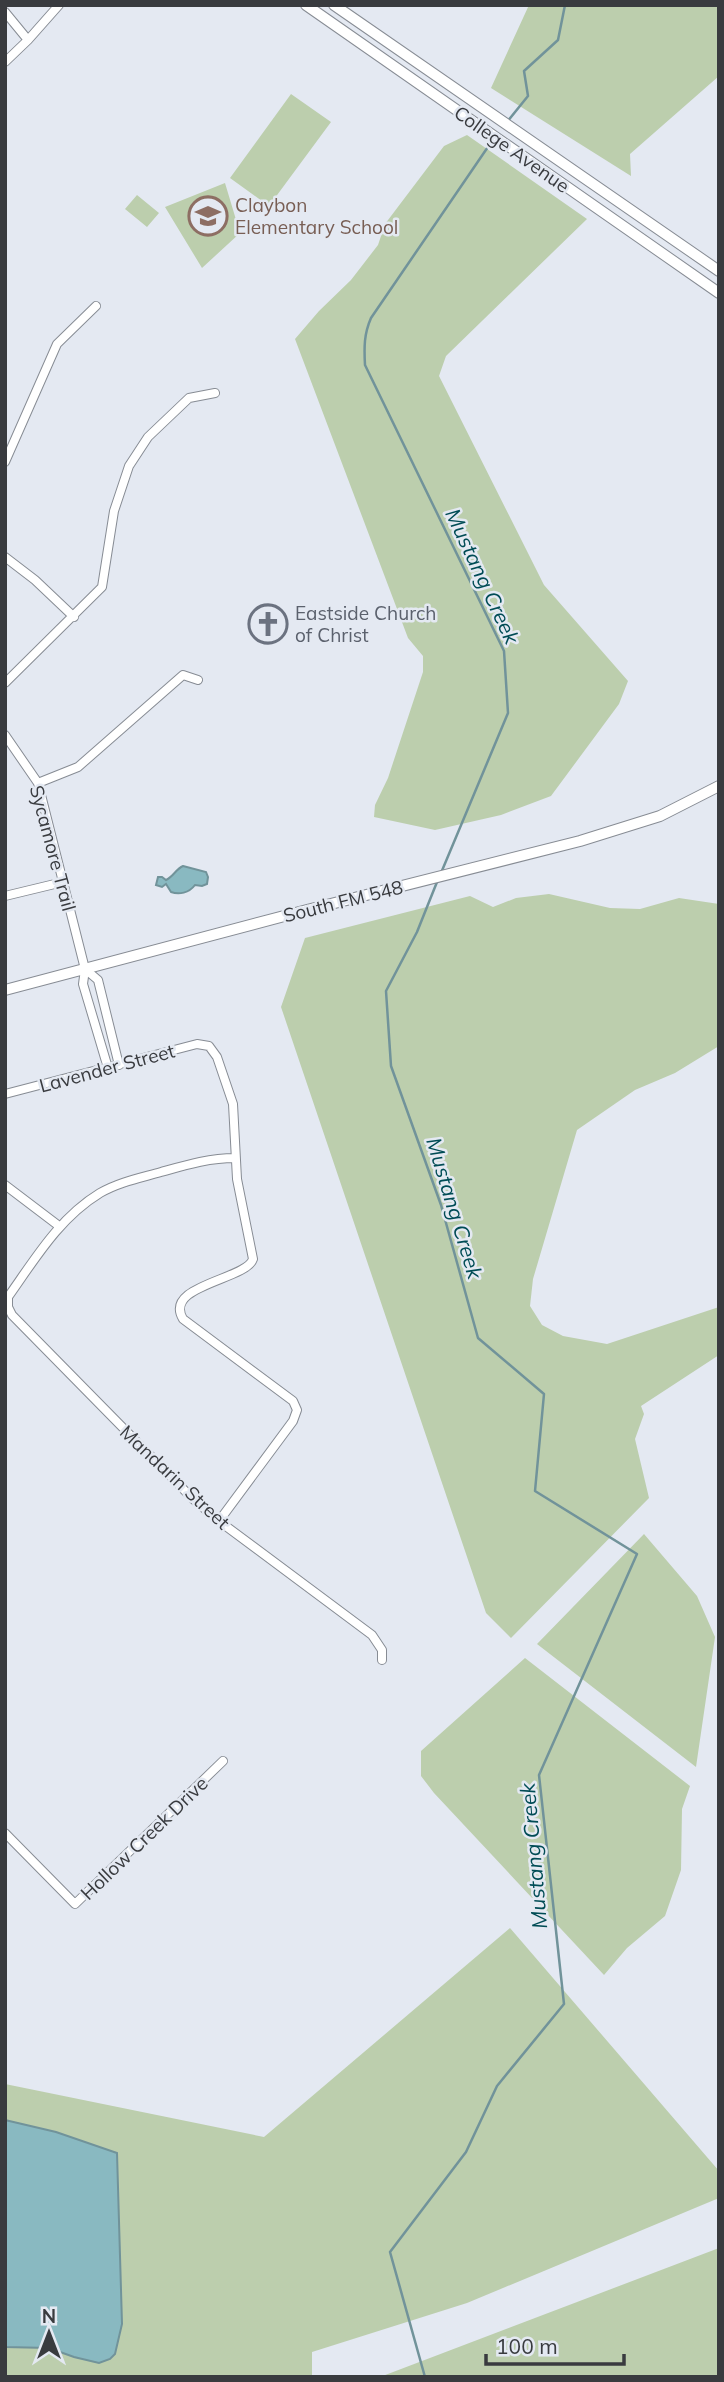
<svg xmlns="http://www.w3.org/2000/svg" width="724" height="2382" font-family="Mulish,sans-serif">
<style>
.green{fill:#bccead}
.water{fill:#89b9c1;stroke:#71939a;stroke-width:2}
.lines{fill:none;stroke-linecap:round;stroke-linejoin:round}
.stream{stroke:#71939a;stroke-width:2.5}
.street-casing{stroke:#878c94;stroke-width:10}
.secondary-casing{stroke:#878c94;stroke-width:12}
.street{stroke:#fff;stroke-width:8}
.secondary{stroke:#fff;stroke-width:10}
.labels{text-anchor:middle;dominant-baseline:central;stroke-width:5;stroke-linejoin:round;paint-order:stroke}
.street-label{font-size:19px;fill:#393b3f;stroke:#e4e9f2}
.education-label{font-size:19px;fill:#785e54;stroke:#e4e9f2;text-anchor:start}
.worship-label{font-size:19px;fill:#5b616d;stroke:#e4e9f2;text-anchor:start}
.water-label{font-size:21px;font-style:italic;fill:#004c55;stroke:#e4e9f2}
</style>
<rect width="100%" height="100%" fill="#e4e9f2"/>
<path class="green" d="M529 5H719V76L630 154 631 176 491 88Z
M291 94 331 122 269 206 230 178Z
M467 135 587 219 446 356 439 376 544 585 628 681 619 704 551 796 501 815 435 830 374 817 375 805 388 778 423 672V656L408 638 295 339 319 311 351 280 378 245 385 224 444 146Z
M225 183 240 233 202 268 165 207Z
M137 195 159 213 147 227 125 209Z
M549 894 610 908 640 909 679 898 719 904V1046L675 1073 635 1090 577 1130 533 1279 530 1306 542 1325 563 1336 607 1344 719 1307V1355L641 1406 644 1414 635 1439 649 1498 511 1638 486 1613 281 1007 305 938 470 896 493 907 516 898Z
M644 1534 697 1596 715 1637 696 1767 537 1644Z
M525 1658 690 1786 682 1809 681 1870 665 1916 627 1948 604 1975 434 1793 421 1776V1751Z
M510 1928 719 2171V2198L467 2303 312 2352V2377H5V2084L264 2137Z
M719 2248V2377H380Z"/>
<path class="water" d="M183 866 206 872 208 877 207 884 202 886 195 885C189 893 179 895 171 892L166 884 162 887 156 885 158 877H162L166 880C173 877 176 869 183 866Z
M5 2120 56 2132 117 2153 122 2324 115 2354 110 2359 99 2363 74 2357 49 2348 5 2347Z"/>
<g class="lines">
<path class="stream" d="M507 122 528 96 524 71 558 40 565 5
M441 873 508 713 504 651 365 365C364 347 364 334 371 318L492 141
M425 2377 390 2252 466 2152 497 2086 564 2004 539 1775 637 1554 535 1491 544 1394 478 1338 441 1205 391 1066 386 991 417 932 437 882"/>
<g class="street-casing">
<path id="street" d="M5 12 28 40
M5 62 28 40 59 5
M5 462 57 344 96 306
M5 557 35 580 74 617
M5 683 102 587 114 511 129 466 148 437 189 398 215 393
M5 735 38 783 85 969 83 984 108 1068
M38 783 78 767 183 675 198 680
M5 896 63 882
M85 969 98 980 119 1065
M5 1094 197 1044 209 1046 217 1057 233 1104 237 1179 253 1259C246 1280 163 1285 183 1319L293 1401 297 1410 293 1421 219 1521
M235 1158C209 1158 186 1165 161 1172 140 1178 119 1182 100 1193 59 1218 35 1259 8 1297V1307L12 1315 193 1499 219 1521 372 1635 382 1650V1660
M5 1185 59 1226
M5 1833 75 1904 223 1761"/>
</g>
<g class="secondary-casing">
<path id="secondary" d="M306 5 719 293
M334 5 719 271
M5 990 307 910 580 841 660 816 719 786"/>
</g>
<use href="#street" class="street"/>
<use href="#secondary" class="secondary"/>
</g>
<defs>
<g id="school-ring" transform="scale(2.0125)"><circle r="9.5" fill="#e4e9f2" stroke="#8d6e63" stroke-width="1.5"/><path d="M0-5L7-2L0 1L-7-2ZM-4 1L0 2.5L4 1V4Q0 6-4 4Z" fill="#8d6e63"/></g>
<g id="church-ring" transform="scale(2.0125)"><circle r="9.5" fill="#e4e9f2" stroke="#6b7280" stroke-width="1.5"/><path d="M-1.2-6h2.4v3.5h3.3v2.4h-3.3V6h-2.4V-.1h-3.3v-2.4h3.3Z" fill="#6b7280"/></g>
</defs>
<g fill-rule="evenodd">
<use href="#school-ring" x="208" y="216"/>
<use href="#church-ring" x="268" y="624"/>
</g>
<g class="labels">
<g class="street-label">
<text transform="translate(512 149) rotate(35)">College Avenue</text>
<text transform="translate(53 848) rotate(75)">Sycamore Trail</text>
<text transform="translate(343 901) rotate(-14)">South FM 548</text>
<text transform="translate(107 1068) rotate(-15)">Lavender Street</text>
<text transform="translate(175 1477) rotate(43)">Mandarin Street</text>
<text transform="translate(144 1838) rotate(-44)">Hollow Creek Drive</text>
</g>
<g class="education-label">
<text x="235" y="205">Claybon<tspan x="235" dy="22">Elementary School</tspan></text>
</g>
<g class="worship-label">
<text x="295" y="613">Eastside Church<tspan x="295" dy="22">of Christ</tspan></text>
</g>
<g class="water-label">
<text transform="translate(483 576) rotate(65)">Mustang Creek</text>
<text transform="translate(455 1208) rotate(73)">Mustang Creek</text>
<text transform="translate(533 1856) rotate(-95)">Mustang Creek</text>
</g>
</g>
<rect width="724" height="2382" fill="none" stroke="#393b3f" stroke-width="14"/>
<g transform="translate(49 2333)" stroke="#e4e9f2" stroke-width="5" paint-order="stroke">
<path d="M0-5L12 26L0 18L-12 26Z" fill="#393b3f"/>
<text y="-10" font-size="19" font-weight="bold" text-anchor="middle" fill="#393b3f">N</text>
</g>
<path d="M486 2354v10h138v-10" fill="none" stroke="#393b3f" stroke-width="3.5"/>
<text x="496" y="2354" font-size="21" fill="#393b3f" stroke="#e4e9f2" stroke-width="5" paint-order="stroke">100 m</text>
</svg>
